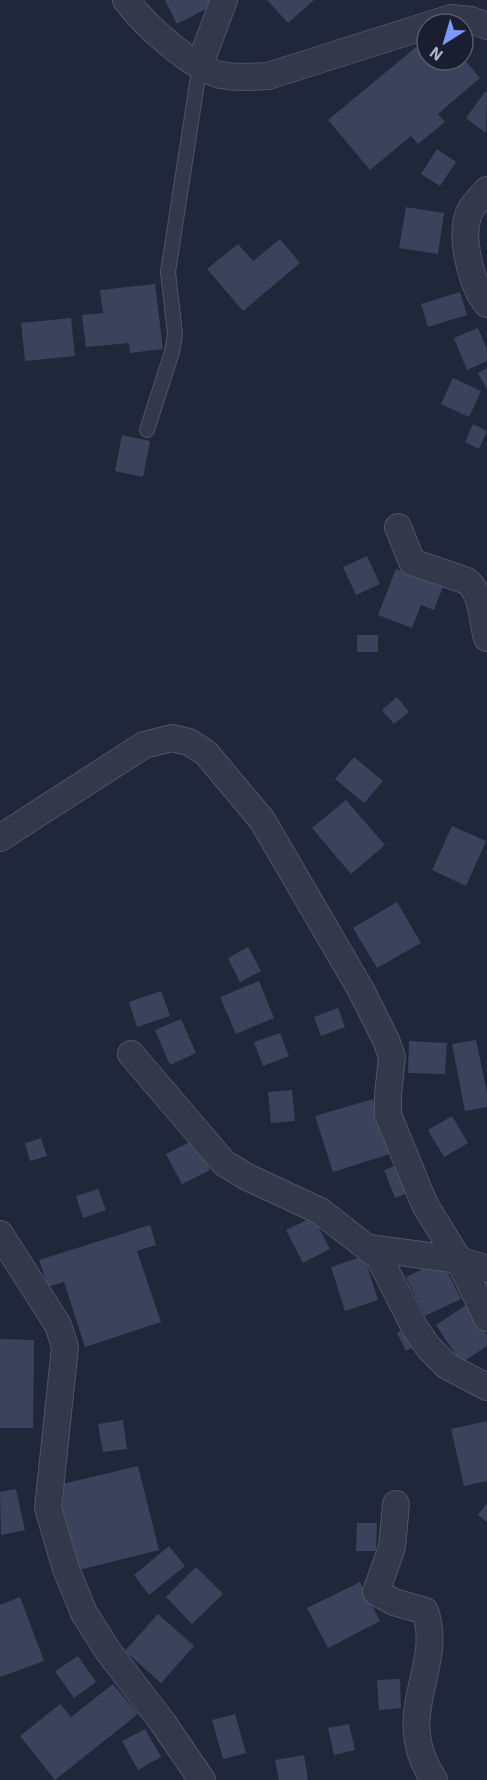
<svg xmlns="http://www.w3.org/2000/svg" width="487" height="1780" font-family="'IBM Plex Sans',sans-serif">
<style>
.building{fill:#3b435c}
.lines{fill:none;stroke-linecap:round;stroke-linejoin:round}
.lane-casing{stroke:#4e5466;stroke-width:16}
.street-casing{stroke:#4e5466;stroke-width:28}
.lane{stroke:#33394b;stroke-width:14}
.street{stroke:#33394b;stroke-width:26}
</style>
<rect width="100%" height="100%" fill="#20273b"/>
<path class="building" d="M165 0H209L212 6 177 24Z
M267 0H314L288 23Z
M427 38V60L463 58 480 78 438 114 445 122 418 144 411 136 370 170 328 120Z
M485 92 487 93 486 133 466 118Z
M437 149 456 162 440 186 421 174Z
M406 207 444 213 438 254 399 248Z
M280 239 300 263 243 311 207 269 238 244 253 261Z
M155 284 163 349 130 353 129 343 86 347 82 315 103 313 100 290Z
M460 292 467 315 428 327 421 304Z
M71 318 75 356 25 361 21 323Z
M478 328 487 349V361L467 370 454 338Z
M487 368V389L478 373Z
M453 378 481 391 469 417 441 404Z
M473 424 487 431 479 449 465 442Z
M122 435 150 441 143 477 115 471Z
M367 556 380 584 356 595 343 567Z
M396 569 443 587 434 610 421 605 412 628 378 615Z
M357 635H378V652H357Z
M397 697 409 712 394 724 382 710Z
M354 757 383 781 364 803 335 779Z
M346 800 385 845 351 874 312 828Z
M452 826 486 841 466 886 432 870Z
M397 902 421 943 377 968 353 928Z
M248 947 261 971 240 982 228 958Z
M259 981 274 1018 236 1034 220 997Z
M161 991 170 1016 137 1027 129 1002Z
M338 1008 345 1027 321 1036 314 1017Z
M181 1019 196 1053 170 1065 155 1030Z
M280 1033 289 1056 263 1066 254 1042Z
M476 1040 487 1093V1107L465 1111 452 1044Z
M409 1041 447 1043 445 1074 408 1073Z
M292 1090 295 1121 271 1123 268 1092Z
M373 1099 390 1154 333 1172 315 1116Z
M452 1116 468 1143 444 1157 428 1130Z
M41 1138 47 1156 30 1161 25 1143Z
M194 1140 210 1170 182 1184 166 1154Z
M399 1164 410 1192 395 1198 384 1170Z
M98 1189 106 1210 83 1218 76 1196Z
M313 1217 330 1249 303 1263 286 1230Z
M150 1225 156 1245 137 1251 161 1322 85 1347 64 1282 48 1287 39 1260Z
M364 1256 378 1300 345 1311 331 1267Z
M442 1260 461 1299 425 1316 406 1277Z
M466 1305 487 1335V1346L461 1363 436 1325Z
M407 1328 416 1345 406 1351 397 1333Z
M0 1339 34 1340 33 1428H0Z
M123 1420 127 1449 103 1452 98 1424Z
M487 1421V1481L464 1486 451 1429Z
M138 1466 159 1550 75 1571 54 1486Z
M16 1489 25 1530 1 1535 0 1492Z
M487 1503V1522L478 1515Z
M357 1523H377L376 1551H356Z
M169 1546 185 1566 149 1595 134 1575Z
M196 1567 223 1594 192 1624 166 1597Z
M360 1582 380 1621 328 1648 307 1608Z
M20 1597 44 1661 0 1677V1605Z
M158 1614 194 1646 161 1683 125 1651Z
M78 1656 96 1682 74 1698 55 1671Z
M400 1679 401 1708 379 1710 377 1680Z
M113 1684 138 1714 55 1780 20 1736 60 1704 71 1717Z
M235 1714 246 1753 223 1759 212 1720Z
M349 1724 355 1750 334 1755 328 1728Z
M145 1729 161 1757 138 1770 122 1741Z
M304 1755 308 1780H279L275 1760Z"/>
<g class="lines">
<g class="lane-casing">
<path id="lane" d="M147 430 172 352 175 334 168 272 200 64"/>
</g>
<g class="street-casing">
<path id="street" d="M126 0C144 24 191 68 221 75 237 78 252 77 268 76L451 18 471 20 487 26
M200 64 224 0
M487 190C481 197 470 207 468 216 460 239 472 287 487 304
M398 527 412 562 467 581C484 596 481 619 487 638
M0 838 144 745 172 738 189 742 206 753 262 820 361 990 386 1040 392 1057 388 1095V1115L393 1127 425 1205 459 1260 487 1318
M131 1054 224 1163 247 1177 320 1211 379 1257 415 1328 429 1348 447 1366 487 1387
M0 1234 58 1325 65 1347 48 1508 66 1569 84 1613 108 1651 163 1723 202 1780
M369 1248 459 1260 487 1269
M396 1504 392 1547 376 1592 394 1602 425 1611C445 1668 390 1714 434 1780"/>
</g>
<use href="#lane" class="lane"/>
<use href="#street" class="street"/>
</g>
<g transform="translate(445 42) rotate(217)"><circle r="28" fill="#191f30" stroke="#555b6d" stroke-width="1.5"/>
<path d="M0-4.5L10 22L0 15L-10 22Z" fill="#7c99ff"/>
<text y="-9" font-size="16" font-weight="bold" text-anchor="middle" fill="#aeb4c8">N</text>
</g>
</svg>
